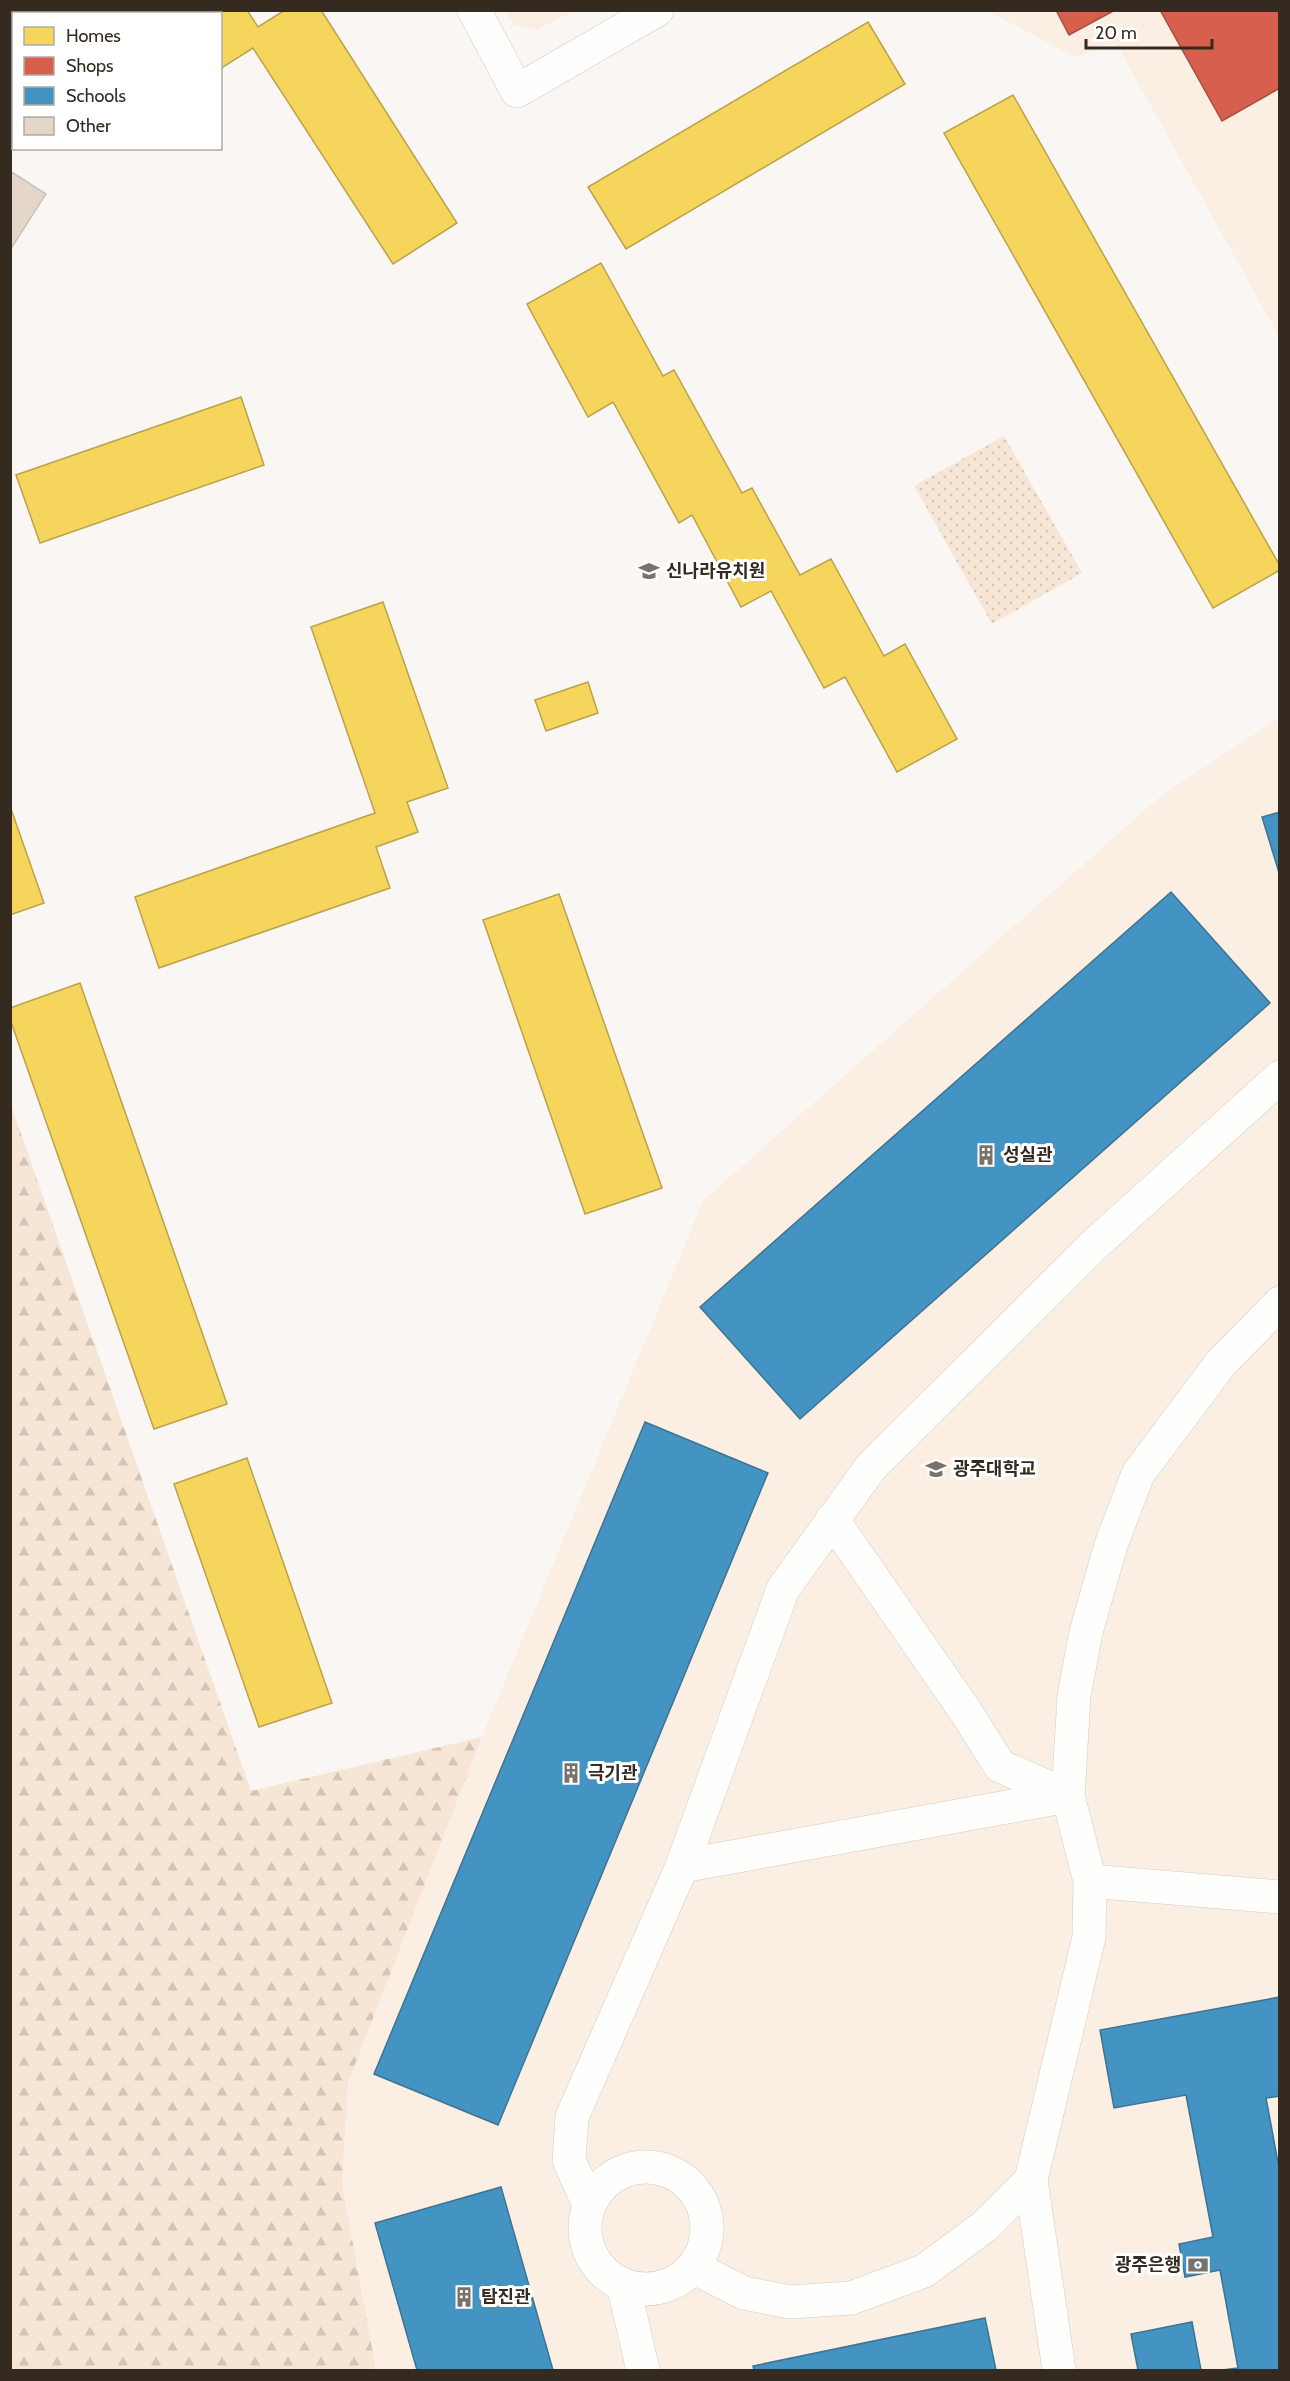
<svg xmlns="http://www.w3.org/2000/svg" width="1290" height="2381" font-family="Cabin,'Noto Sans KR',sans-serif">
<style>
.built{fill:#fbeee2}
.forest{fill:url(#forest-firs)}
.park{fill:url(#park-dots)}
.homes{fill:#f6d55c;stroke:#bca24a;stroke-width:1.5}
.shops{fill:#d6604d;stroke:#a55040;stroke-width:1.5}
.schools{fill:#4393c3;stroke:#3e7492;stroke-width:1.5}
.building{fill:#e4d7ca;stroke:#c9c3bd;stroke-width:1.5}
.lines{fill:none;stroke-linecap:round;stroke-linejoin:round}
.minor-casing{stroke:#d2ccc6;stroke-width:34}
.minor{stroke:#fefefd;stroke-width:33}
.labels{text-anchor:middle;dominant-baseline:central;stroke-width:6;stroke-linejoin:round;paint-order:stroke}
.poi-label{font-size:18px;font-weight:bold;fill:#342a20;stroke:#fff;text-anchor:start}
</style>
<defs>
<pattern id="forest-firs" width="22" height="20" patternUnits="userSpaceOnUse" patternTransform="scale(1.5)"><rect width="22" height="20" fill="#f7e6d5"/><path d="M5 1l3.5 6h-7zM16 11l3.5 6h-7z" fill="#d4c5b7"/></pattern>
<pattern id="park-dots" width="8" height="8" patternUnits="userSpaceOnUse" patternTransform="scale(1.5)"><rect width="8" height="8" fill="#f7e6d5"/><path d="M2 2h.1M6 6h.1" fill="none" stroke="#d4c5b7" stroke-width="1.8" stroke-linecap="round"/></pattern>
</defs>
<rect width="100%" height="100%" fill="#f9f6f3"/>
<path class="built" d="M506 11H573L537 30 514 25Z
M988 11H1279V336L1116 43 1075 57Z
M1279 718V2370H376L342 2184 348 2083 482 1737 703 1201 1161 796Z"/>
<path class="forest" d="M11 1105 251 1791 482 1737 348 2083 342 2184 376 2370H11Z"/>
<path class="park" d="M1004 436 1082 573 992 624 914 486Z"/>
<path class="homes" d="M189 10H247L258 27 285 10H321L457 223 393 264 253 48 220 69V14H184Z
M868 22 905 84 626 249 588 187Z
M1013 95 1280 566V570L1213 608 944 133Z
M601 263 663 376 674 370 742 493 752 488 800 575 831 559 884 656 905 644 957 739 897 772 845 677 824 688 771 591 741 607 692 515 679 523 613 402 588 417 527 304Z
M241 397 264 465 40 543 16 475Z
M383 602 448 788 407 802 418 832 376 847 390 888 159 968 135 897 375 813 311 627Z
M588 682 598 713 546 731 535 700Z
M10 806 44 903 10 915Z
M559 894 662 1188 585 1214 483 920Z
M80 983 227 1404 154 1429 10 1019V1008Z
M247 1458 332 1703 259 1727 174 1484Z"/>
<path class="shops" d="M1056 10H1115L1069 35Z
M1160 10H1280V88L1222 121Z
M10 84 14 89V137L10 139Z"/>
<path class="schools" d="M1280 812V876L1262 817Z
M1171 892 1270 1003 800 1419 700 1307Z
M645 1422 768 1473 498 2125 374 2074Z
M1280 1997V2096L1266 2098 1280 2173V2370H1222L1238 2368 1220 2270 1185 2277 1179 2244 1213 2237 1186 2095 1114 2108 1100 2030Z
M501 2187 553 2370H417L375 2223Z
M985 2318 996 2370H754L753 2366Z
M1192 2322 1201 2370H1138L1131 2334Z"/>
<path class="building" d="M10 171 46 194 12 247 10 246Z"/>
<g class="lines">
<g class="minor-casing">
<path id="minor" d="M474 10 517 91 657 10
M832 1519 966 1712 1000 1766 1068 1796
M682 1866 1068 1796
M1090 1881 1280 1897
M585 2228a61 61 0 1 1 122 0a61 61 0 1 1-122 0Z
M589 2205 569 2160 572 2117 682 1866 783 1589 871 1467 1093 1246 1280 1077
M693 2267 744 2293 790 2302 851 2298 924 2271 985 2226 1031 2180
M623 2284 643 2370
M1059 2370 1031 2180 1089 1937 1090 1881 1068 1796 1074 1696 1086 1632 1111 1545 1138 1474 1221 1363 1280 1303"/>
</g>
<use href="#minor" class="minor"/>
</g>
<defs>
<g id="school-bare" transform="scale(1.62)"><path d="M0-5L7-2L0 1L-7-2ZM-4 1L0 2.5L4 1V4Q0 6-4 4Z" fill="#79716a" stroke="#fff" stroke-width="2.5" paint-order="stroke"/></g>
<g id="building-bare" transform="scale(1.62)"><path d="M-4-6H4V6H1V3H-1V6H-4ZM-2.5-4.3h1.7v1.8h-1.7ZM.8-4.3h1.7v1.8H.8ZM-2.5-1h1.7V.8h-1.7ZM.8-1h1.7V.8H.8Z" fill="#79716a" stroke="#fff" stroke-width="2.5" paint-order="stroke"/></g>
<g id="university-bare" transform="scale(1.62)"><path d="M0-5L7-2L0 1L-7-2ZM-4 1L0 2.5L4 1V4Q0 6-4 4Z" fill="#79716a" stroke="#fff" stroke-width="2.5" paint-order="stroke"/></g>
<g id="bank-bare" transform="scale(1.62)"><path d="M-6-4H6V4H-6ZM0-2.3a2.3 2.3 0 1 0 0 4.6a2.3 2.3 0 1 0 0-4.6Z" fill="#79716a" stroke="#fff" stroke-width="2.5" paint-order="stroke"/></g>
</defs>
<g fill-rule="evenodd">
<use href="#school-bare" x="649" y="571"/>
<use href="#building-bare" x="986" y="1155"/>
<use href="#university-bare" x="936" y="1469"/>
<use href="#building-bare" x="571" y="1773"/>
<use href="#bank-bare" x="1198" y="2265"/>
<use href="#building-bare" x="464" y="2297"/>
</g>
<g class="labels">
<g class="poi-label">
<text x="666" y="571">신나라유치원</text>
<text x="1003" y="1155">성실관</text>
<text x="953" y="1469">광주대학교</text>
<text x="588" y="1773">극기관</text>
<text x="1181" y="2265" text-anchor="end">광주은행</text>
<text x="481" y="2297">탐진관</text>
</g>
</g>
<rect width="1290" height="2381" fill="none" stroke="#342a20" stroke-width="24"/>
<rect x="12" y="12" width="210" height="138" fill="#ffffff" stroke="#aeaaa6" stroke-width="1.5"/>
<rect x="24" y="27" width="30" height="18" fill="#f6d55c" stroke="#aeaaa6" stroke-width="1.5"/>
<text x="66" y="42" font-size="18" fill="#342a20">Homes</text>
<rect x="24" y="57" width="30" height="18" fill="#d6604d" stroke="#aeaaa6" stroke-width="1.5"/>
<text x="66" y="72" font-size="18" fill="#342a20">Shops</text>
<rect x="24" y="87" width="30" height="18" fill="#4393c3" stroke="#aeaaa6" stroke-width="1.5"/>
<text x="66" y="102" font-size="18" fill="#342a20">Schools</text>
<rect x="24" y="117" width="30" height="18" fill="#e4d7ca" stroke="#aeaaa6" stroke-width="1.5"/>
<text x="66" y="132" font-size="18" fill="#342a20">Other</text>
<path d="M1086 39v9h126v-9" fill="none" stroke="#342a20" stroke-width="3"/>
<text x="1095" y="39" font-size="18" fill="#342a20" stroke="#ffffff" stroke-width="4.5" paint-order="stroke">20 m</text>
</svg>
